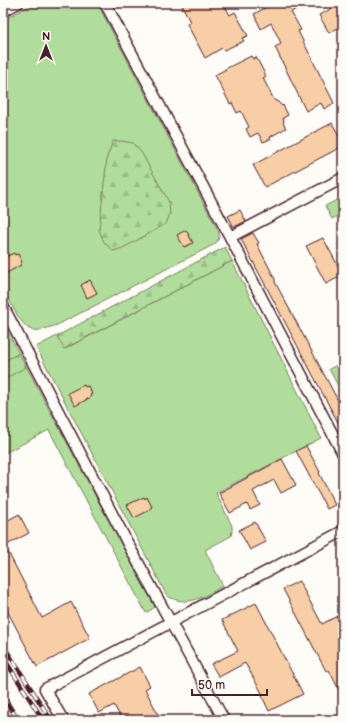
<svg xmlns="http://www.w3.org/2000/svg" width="346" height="723" font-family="'Balsamiq Sans',sans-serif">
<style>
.green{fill:#b0dd9b;stroke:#7d7e63}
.forest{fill:url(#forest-firs);stroke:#7d7e63}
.building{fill:#f8cea7;stroke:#4a1f2b}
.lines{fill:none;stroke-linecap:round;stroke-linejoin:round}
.minor-casing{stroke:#4a1f2b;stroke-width:13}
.minor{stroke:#fdfcf7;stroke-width:10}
.rail-casing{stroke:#4a1f2b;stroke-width:4.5}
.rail{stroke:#fdfcf7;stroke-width:3;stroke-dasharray:9;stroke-linecap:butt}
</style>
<defs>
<pattern id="forest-firs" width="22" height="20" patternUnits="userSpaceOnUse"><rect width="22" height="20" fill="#b0dd9b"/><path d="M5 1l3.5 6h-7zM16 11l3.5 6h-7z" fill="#99bd86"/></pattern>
</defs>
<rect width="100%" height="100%" fill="#fdfcf7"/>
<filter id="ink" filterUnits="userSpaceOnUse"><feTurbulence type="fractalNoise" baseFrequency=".025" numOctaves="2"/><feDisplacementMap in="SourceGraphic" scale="8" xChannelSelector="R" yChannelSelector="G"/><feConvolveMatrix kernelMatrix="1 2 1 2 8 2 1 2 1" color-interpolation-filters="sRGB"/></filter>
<g filter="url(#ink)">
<path class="green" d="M35 3H97L219 232V238L215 244 57 325C50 327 39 332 32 330 21 328 8 297 3 287V20Z
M343 197V213L332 219 325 206Z
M232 261 321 438 216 493 232 526V531L231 536 205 550 223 586C208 594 192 606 174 599 170 598 168 597 166 594L36 347 57 336 65 349Z
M3 323 155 607 146 613 49 430 3 454Z
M343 362V395L329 369Z"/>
<path class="forest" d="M113 141H122L133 143 141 152 169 202 170 214 166 224 123 248 113 251 104 242 99 230 107 157Z
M225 247 232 261 64 349 57 336Z
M19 353 26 367 3 380V362Z"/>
<path class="building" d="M181 3H223L230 15 235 12 248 36 242 38 244 41 224 50 222 48 205 58 187 24 190 22Z
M274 3H307L291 12 301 30 298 31 334 103 324 109 321 103 306 111 275 47 281 44 280 41 271 23 261 29 254 14Z
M328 3H343V25L329 33 319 15 331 9Z
M251 56 253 59 256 57 266 76 263 78 274 100 278 102 282 106 283 105 288 115 283 118 284 122 283 123 286 128 270 137 271 139 263 142 258 133 250 137 246 129 249 127 241 111 237 113 232 103 230 104 215 75 226 69H225Z
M332 123 343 143V146L265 187 253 165Z
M240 210 246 221 234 227 228 216Z
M186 230 193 243 184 247 177 235Z
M253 233 259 243 257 244 275 279V282L343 410V432L241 239Z
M323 238 343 275 326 284 306 246Z
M14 253 15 255 18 254 22 262 20 263 21 265 3 275V258Z
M90 280 97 293 87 298 81 285Z
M84 385 85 387 88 386 92 394 90 395 91 397 75 406 68 393Z
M306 446 320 472 319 473 335 505 327 509 296 451Z
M282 459 296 485 281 493 274 480 253 491 260 505 250 510 247 504 230 513 219 493Z
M144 497 145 499 147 497 152 507 150 508V510L134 518 127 505Z
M19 514 29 533 5 546 42 618 71 602 90 638 37 667 3 603V523Z
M255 522 266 542 250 550 239 530Z
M299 581 322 624 343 613V698L329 670 326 671 283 589Z
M256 603 303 694 269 711 262 696 263 695 245 663 219 677 211 664 238 651 222 620Z
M140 667 150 686 145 689 161 720H122L114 705 99 713 89 694Z"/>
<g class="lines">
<g class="minor-casing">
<path id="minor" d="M105 3 230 237 343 454
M3 11 18 3
M230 237 343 178
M3 306 128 544 224 720
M63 720 45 689 343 531"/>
</g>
<use href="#minor" class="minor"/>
<g class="rail-casing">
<path id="rail" d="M3 645 51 720
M3 657 43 720
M3 696 18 720"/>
</g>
<use href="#rail" class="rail"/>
</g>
</g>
<rect width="346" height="723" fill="none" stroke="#fdfcf7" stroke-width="16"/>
<rect x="8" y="8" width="330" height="707" fill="none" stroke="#4a1f2b" stroke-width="1.5" filter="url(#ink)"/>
<g transform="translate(46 46)" stroke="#fdfcf7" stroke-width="3" paint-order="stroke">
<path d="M0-3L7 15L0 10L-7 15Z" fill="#4a1f2b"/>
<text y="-6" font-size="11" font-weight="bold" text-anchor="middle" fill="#4a1f2b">N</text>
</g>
<path d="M192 689v6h75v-6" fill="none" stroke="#4a1f2b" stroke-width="2"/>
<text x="198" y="689" font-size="12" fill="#4a1f2b" stroke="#fdfcf7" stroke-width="3" paint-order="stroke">50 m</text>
</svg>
